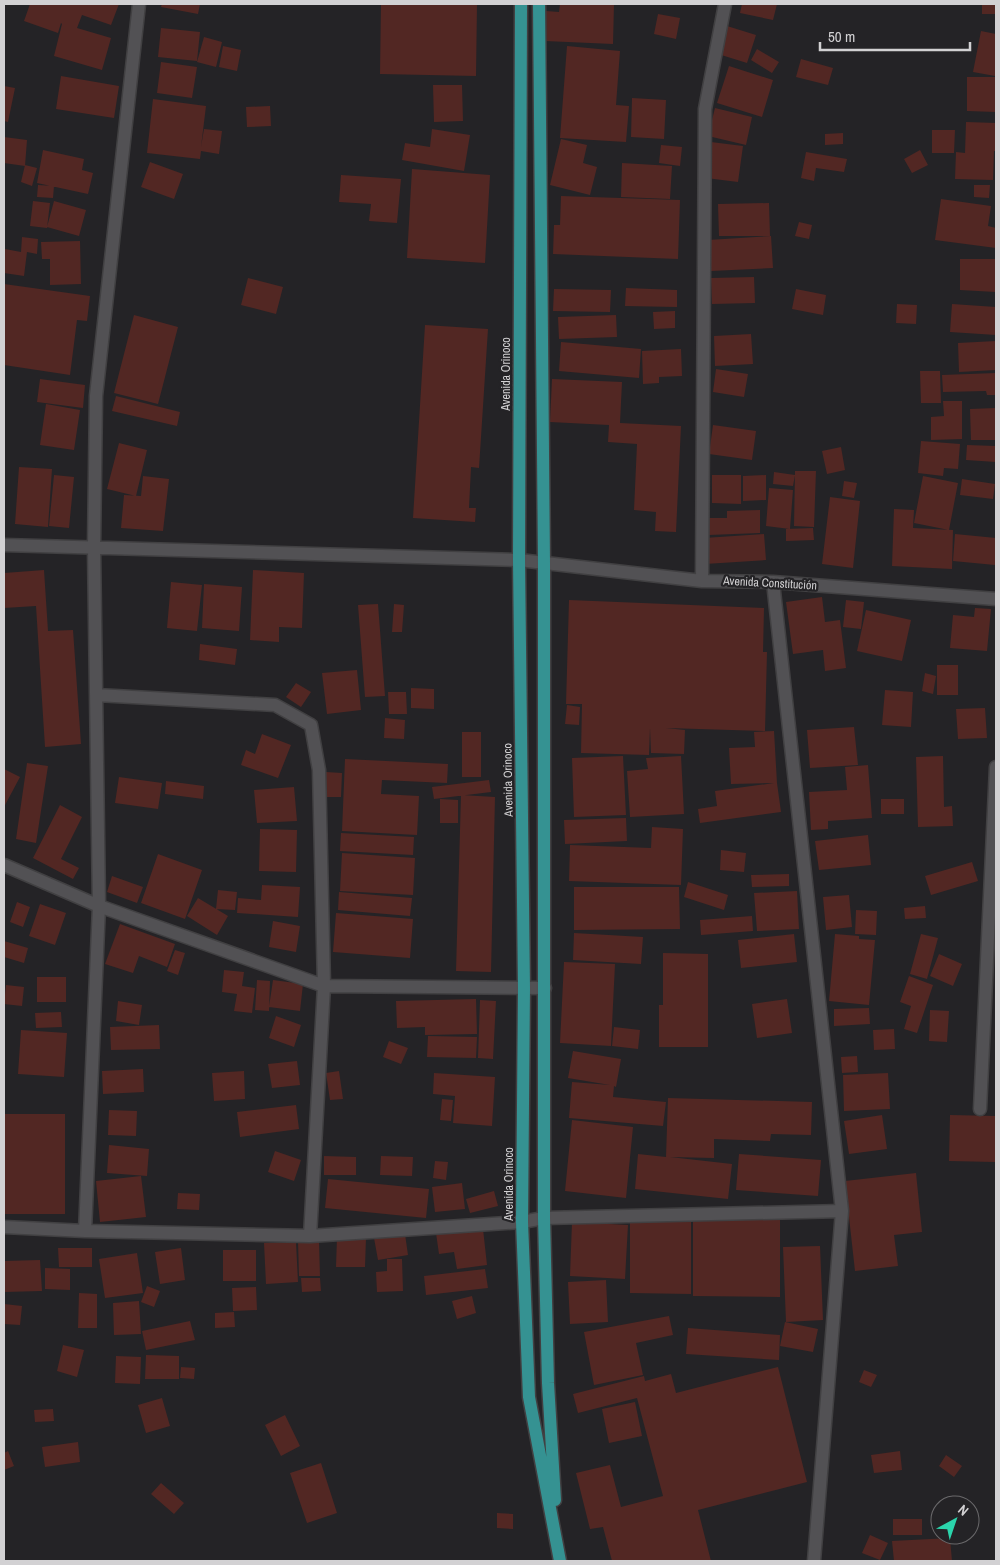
<svg xmlns="http://www.w3.org/2000/svg" width="1000" height="1565" font-family="'Archivo Narrow',sans-serif">
<style>
.building{fill:#522723}
.lines{fill:none;stroke-linecap:round;stroke-linejoin:round}
.minor-casing{stroke:#414042;stroke-width:15}
.major-casing{stroke:#414042;stroke-width:15}
.minor{stroke:#525154;stroke-width:12}
.major{stroke:#359292;stroke-width:12}
.labels{text-anchor:middle;dominant-baseline:central;stroke-width:4.5;stroke-linejoin:round;paint-order:stroke}
.street-label{font-size:12px;fill:#d2d1d3;stroke:#242326}
</style>
<rect width="100%" height="100%" fill="#242326"/>
<path class="building" d="M30 4H119L111 25 82 15 77 28 111 38 102 70 54 56 62 24 61 23 58 33 24 21Z
M162 4H200L198 14 161 7Z
M381 4H477L476 76 380 74Z
M560 4H614L613 44 545 41 546 11 559 12Z
M742 4H777L773 20 740 13Z
M982 4H996V14H982Z
M658 14 680 18 676 39 654 34Z
M727 26 756 35 747 63 718 54Z
M161 28 200 32 197 61 158 57Z
M981 31 996 34 995 76 973 72Z
M204 37 222 42 216 67 197 62Z
M223 46 241 50 237 71 219 67Z
M567 46 620 51 616 105 629 106 626 142 560 138Z
M757 49 779 62 772 73 751 60Z
M801 59 833 68 828 85 796 77Z
M161 62 197 67 192 98 157 93Z
M729 66 773 80 762 117 717 103Z
M61 76 119 86 114 118 56 109Z
M967 77H996V112L967 111Z
M433 85H462L463 121 434 122Z
M4 86 15 88 8 122 4 121Z
M632 98 666 100 664 139 631 137Z
M153 99 206 106 201 147 204 129 222 131 219 154 201 151 200 159 147 153Z
M270 106 271 126 247 127 246 107Z
M715 108 752 117 746 145 708 136Z
M966 122 996 123V151H994L993 180 955 179 956 152 965 153Z
M432 129 470 135 464 171 402 160 405 143 430 147Z
M932 130H955L954 153H932Z
M843 133V144L825 145V134Z
M4 137 27 140 25 166 4 163Z
M561 139 587 145 583 163 597 167 590 195 550 185Z
M711 142 743 146 738 182 706 178Z
M661 145 682 147 680 166 659 163Z
M43 150 84 159 82 170 93 173 88 194 37 183Z
M920 150 928 165 912 173 904 159Z
M806 152 847 159 844 172 816 168 814 181 801 178Z
M150 162 183 174 174 199 141 187Z
M622 163 672 166 670 199 621 197Z
M25 165 37 168 32 186 21 182Z
M412 169 490 175 485 263 407 258Z
M341 175 401 179 397 223 369 221 371 204 339 202Z
M38 185 54 186 53 198 37 197Z
M974 185H990L989 198 974 197Z
M561 196 680 200 678 259 553 254 554 225H560Z
M941 199 991 206 988 226 996 228V248L935 240Z
M33 201 50 203 47 228 30 226Z
M54 201 86 210 79 236 47 227Z
M769 203 770 236H719L718 204Z
M799 222 812 225 809 239 795 236Z
M771 236 773 268 711 271 708 240Z
M22 237 38 239 37 254 27 252 24 276 4 273 5 249 21 252Z
M80 241 81 284 50 285V259H42L41 242Z
M960 259H996V292L960 290Z
M754 277 755 303 712 304 711 278Z
M248 278 283 287 276 314 241 305Z
M4 284 90 296 87 321 77 320 70 375 4 365Z
M626 288 677 290V307L625 306Z
M554 289 611 290 610 312 553 311Z
M796 289 826 295 823 315 792 309Z
M897 304 917 305 916 324 896 323Z
M952 304 996 307V335L950 332Z
M675 311V328L654 329 653 312Z
M134 315 178 327 158 404 114 393Z
M616 315 617 337 559 339 558 317Z
M425 325 488 329 479 468 471 467 469 508H476L475 522 413 518Z
M751 334 753 364 715 366 714 336Z
M996 341V370L959 372 958 343Z
M561 342 641 349 639 378 559 371Z
M681 349 682 376 659 377V383L643 384 642 351Z
M716 369 748 374 744 397 713 392Z
M920 371H940L941 403H921Z
M996 373V395H987L986 391 943 392 942 375Z
M40 379 85 385 83 408 37 402Z
M552 379 622 382 620 423 681 426 676 532 655 531 656 512 634 510 637 444 608 442 609 425 550 422Z
M116 396 180 412 177 426 112 411Z
M943 401H962V439L931 440V417L944 416Z
M46 404 80 410 74 450 40 445Z
M996 408V440H971L970 409Z
M713 425 756 431 752 460 709 454Z
M921 441 960 444 958 469 944 468 943 476 918 473Z
M119 443 147 450 136 496 107 489Z
M967 445 996 446V462L966 460Z
M841 447 845 470 827 474 822 451Z
M19 467 52 469 48 527 15 524Z
M795 471H816L814 527 794 526Z
M774 472 795 475 793 486 773 484Z
M54 475 74 477 69 528 49 526Z
M712 475H741V504L712 503Z
M766 475V500L743 501V476Z
M143 476 169 479 163 531 121 528 124 495 141 496Z
M923 476 958 483 949 530 914 523Z
M962 479 995 484 993 499 960 495Z
M844 481 857 483 854 498 842 496Z
M769 488 793 490 790 529 766 526Z
M830 497 860 501 853 568 822 564Z
M894 509 914 510 913 528 953 530 952 569 892 566Z
M760 510V533L709 535V518H727V511Z
M813 528 814 540 786 541V529Z
M764 534 766 560 705 564 704 538Z
M955 534 996 538 995 565 953 561Z
M44 570 48 631 73 630 81 744 45 747 36 606 4 608V573Z
M253 570 304 573 302 628 279 627V642L250 640Z
M171 582 202 585 197 631 167 628Z
M204 584 242 587 239 631 202 628Z
M822 597 825 622 840 620 846 668 825 671 823 650 793 654 786 602Z
M569 600 764 608 763 652H767L765 731 666 728 685 730 684 754 651 753 650 728 649 755 581 753 582 704H566Z
M846 600 864 602 861 629 843 627Z
M378 604 385 696 365 697 358 605Z
M394 604 404 605 402 632H392Z
M975 608 991 609 987 651 950 648 953 615 974 617Z
M866 610 911 620 902 661 857 651Z
M200 644 237 649 235 665 199 660Z
M937 665H958V695H937Z
M357 670 361 710 327 714 322 673Z
M925 673 936 676 933 694 922 691Z
M296 683 311 692 301 707 286 697Z
M411 688 434 689V709L411 708Z
M885 690 913 692 911 727 882 725Z
M388 692H406L407 714H389Z
M567 705 580 707 579 725 565 724Z
M985 708 987 738 958 739 956 709Z
M385 718 405 720 404 739 384 738Z
M854 727 858 765 810 768 807 730Z
M774 731 777 783 781 812 700 823 698 809 717 806 715 791 774 783 731 784 729 748 755 747 754 732Z
M462 732H481V777H462Z
M262 734 291 745 278 778 241 765 246 750 255 754Z
M623 756 626 815 574 817 572 758Z
M681 756 684 814 630 817 627 771 648 769 646 758Z
M943 756 944 807 952 806 953 826 918 827 916 757Z
M345 759 448 764 447 783 382 780 381 794 419 796 417 835 342 831Z
M27 763 48 766 36 843 16 839Z
M868 765 872 818 828 821V829L811 830 809 792 847 790 845 767Z
M4 769 20 777 4 807Z
M326 772 342 773 341 797H325Z
M119 777 162 783 158 809 115 803Z
M489 780 491 792 434 799 432 787Z
M166 781 204 786 203 799 165 794Z
M294 787 297 821 257 823 254 790Z
M461 795 495 797 491 972 456 971Z
M440 799 458 800V823H440Z
M881 799H904V814H881Z
M60 805 82 817 61 859 79 868 73 879 33 858Z
M626 818 627 841 565 844 564 820Z
M652 827 683 829 681 885 569 881 570 845 651 848Z
M260 829 297 830 296 872 259 871Z
M341 833 414 837 413 855 340 851Z
M868 835 871 865 819 870 815 841Z
M721 850 746 853 744 872 720 870Z
M342 853 415 858 413 895 340 891Z
M158 854 202 870 185 919 141 903Z
M972 862 978 881 931 895 925 876Z
M789 874V886L752 887 751 875Z
M112 876 143 887 137 903 107 892Z
M688 882 728 895 724 910 684 897Z
M262 885 300 887 298 917 237 913 238 898 261 900Z
M574 887H679L680 929 574 930Z
M218 890 237 892 235 910 216 909Z
M797 891 799 929 757 931 754 893Z
M339 892 412 898 410 916 338 910Z
M849 895 852 927 826 930 823 897Z
M198 898 228 916 217 935 187 916Z
M17 902 30 907 23 927 10 922Z
M40 904 66 913 55 945 29 936Z
M925 906 926 918 905 919 904 908Z
M856 910 877 911 876 935 855 934Z
M336 913 413 919 410 958 333 952Z
M752 916 753 931 701 935 700 920Z
M273 921 300 926 296 952 269 947Z
M120 924 175 944 167 967 139 956 133 973 105 964Z
M574 933 643 937 641 964 573 960Z
M794 934 797 962 741 968 738 940Z
M835 934 859 936V939L875 940 869 1005 829 1001Z
M921 934 938 938 927 979 910 974Z
M4 941 28 948 24 963 4 957Z
M175 950 185 953 178 975 167 971Z
M663 953 708 954V1047H659V1005H663Z
M939 954 962 964 953 986 930 976Z
M564 962 615 964 611 1046 560 1043Z
M224 970 244 972 242 986 255 988 252 1013 234 1011 237 994 222 992Z
M909 976 933 985 917 1033 904 1029 911 1006 900 1002Z
M37 977H66V1002H37Z
M257 980 270 981 269 1011 255 1010Z
M273 980 303 984 300 1011 269 1007Z
M6 985 24 987 22 1006 4 1004Z
M476 999 477 1034 425 1035V1027L397 1028 396 1001Z
M787 999 792 1033 757 1038 752 1004Z
M480 1000 496 1001 493 1059 478 1058Z
M118 1001 142 1005 139 1025 116 1021Z
M869 1008 870 1024 834 1026V1009Z
M930 1010 949 1011 947 1042 929 1041Z
M61 1012 62 1027 36 1028 35 1013Z
M276 1016 301 1025 294 1047 269 1038Z
M159 1025 160 1049 111 1050 110 1027Z
M614 1027 640 1030 638 1049 612 1046Z
M894 1029 895 1049 874 1050 873 1030Z
M21 1030 67 1033 64 1077 18 1074Z
M428 1036 477 1037 476 1058 427 1057Z
M389 1041 408 1048 401 1064 383 1057Z
M573 1051 621 1059 616 1087 614 1086 613 1097 666 1102 663 1126 569 1118 572 1082 610 1085 568 1078Z
M857 1056 858 1072 842 1073 841 1057Z
M297 1061 300 1085 272 1088 268 1064Z
M143 1069 144 1092 103 1094 102 1071Z
M244 1071 245 1099 214 1101 212 1073Z
M339 1071 343 1099 330 1100 326 1073Z
M434 1073 495 1077 492 1126 453 1123 455 1096 433 1094Z
M888 1073 890 1109 844 1111 843 1075Z
M668 1098 812 1102 811 1135 771 1134 770 1141 714 1139V1158L670 1157 732 1164 728 1199 635 1189 638 1154 666 1157Z
M442 1099 453 1100 451 1121 440 1120Z
M296 1105 299 1129 240 1137 237 1112Z
M109 1110 137 1111 136 1136 108 1135Z
M4 1114H65V1214H4Z
M882 1115 887 1149 849 1154 844 1121Z
M950 1115 996 1116 995 1162 949 1161Z
M572 1120 633 1127 626 1198 565 1191Z
M109 1145 149 1149 147 1176 107 1173Z
M275 1151 301 1160 294 1181 268 1172Z
M739 1154 821 1160 818 1196 736 1190Z
M324 1156 356 1157V1175H324Z
M381 1156 413 1157 412 1176 380 1175Z
M435 1161 448 1162 446 1180 433 1178Z
M916 1173 922 1232 894 1235 898 1266 855 1271 845 1181Z
M141 1176 146 1217 100 1222 96 1181Z
M328 1179 429 1189 426 1218 325 1208Z
M462 1183 465 1209 435 1212 432 1187Z
M494 1191 498 1206 470 1213 466 1199Z
M178 1193 200 1194 199 1210 177 1209Z
M693 1219 780 1220V1297L693 1296Z
M630 1220 691 1221V1294L630 1293Z
M572 1222 628 1225 625 1279 570 1276Z
M483 1229 487 1265 457 1269 454 1252 439 1254 436 1233Z
M405 1234 408 1255 378 1260 374 1238Z
M337 1237 366 1238 365 1267H336Z
M319 1240 320 1276H299L298 1241Z
M296 1242 298 1282 266 1284 264 1243Z
M820 1246 823 1320 786 1322 783 1247Z
M58 1248H92V1267H59Z
M181 1248 185 1280 160 1284 155 1252Z
M223 1250H256V1281H223Z
M137 1253 143 1293 105 1298 99 1259Z
M387 1259H402L403 1291 377 1292 376 1272 387 1271Z
M40 1260 42 1291 4 1292V1261Z
M45 1268 70 1269V1290L45 1289Z
M485 1269 488 1288 426 1295 424 1276Z
M301 1278H320L321 1291 302 1292Z
M606 1280 608 1322 570 1324 568 1282Z
M147 1286 160 1291 154 1307 141 1302Z
M256 1287 257 1310 233 1311 232 1288Z
M79 1293 97 1294V1328H78Z
M472 1296 476 1313 457 1319 452 1301Z
M139 1301 141 1334 114 1335 113 1303Z
M4 1304 22 1306 20 1325 4 1324Z
M234 1312 235 1327 215 1328V1313Z
M669 1316 673 1335 636 1343 643 1375 594 1385 584 1332Z
M190 1321 195 1340 146 1350 142 1331Z
M785 1322 818 1329 813 1352 780 1346Z
M688 1328 780 1335 779 1360 686 1354Z
M63 1345 84 1350 77 1377 57 1371Z
M146 1355 179 1356V1379H145Z
M116 1356 141 1357 140 1384 115 1383Z
M181 1367 195 1368 194 1379 180 1378Z
M778 1367 807 1482 698 1510 711 1561H612L603 1527 590 1529 576 1473 610 1465 621 1507 663 1496 637 1398 578 1413 573 1394 644 1376 645 1381 671 1374 676 1393Z
M864 1370 877 1375 871 1387 859 1382Z
M162 1398 170 1426 146 1433 138 1405Z
M635 1402 642 1436 609 1443 602 1409Z
M53 1409 54 1421 35 1422 34 1410Z
M285 1415 300 1446 281 1456 265 1425Z
M78 1442 80 1462 45 1467 42 1447Z
M8 1451 14 1466 4 1470V1453Z
M900 1451 902 1470 874 1473 871 1455Z
M946 1455 962 1466 954 1477 939 1466Z
M321 1463 337 1513 307 1523 290 1473Z
M161 1483 184 1503 174 1514 151 1494Z
M497 1513 513 1514V1529L497 1528Z
M893 1519H922V1535H893Z
M870 1535 888 1543 880 1560 862 1553Z
M950 1538 952 1561H894L892 1541Z"/>
<g class="lines">
<g class="minor-casing">
<path id="minor" d="M4 545 519 560 702 581 773 582 996 599
M702 581 705 109 725 4
M773 582 842 1211 814 1561
M97 695 275 705 311 725 319 770 324 986 310 1236
M4 865 99 906 324 986 545 988
M980 1109 996 767
M4 1227 85 1231 310 1236 522 1222 544 1218 842 1211
M85 1231 99 906 94 548 96 396 139 4"/>
</g>
<g class="major-casing">
<path id="major" d="M521 4 519 560 524 988 522 1222 529 1397 560 1561
M539 4 544 563V1218L548 1383 555 1500"/>
</g>
<use href="#minor" class="minor"/>
<use href="#major" class="major"/>
</g>
<g class="labels">
<g class="street-label">
<text transform="translate(506 374) rotate(-90)">Avenida Orinoco</text>
<text transform="translate(770 583) rotate(3)">Avenida Constitución</text>
<text transform="translate(508 780) rotate(-91)">Avenida Orinoco</text>
<text transform="translate(509 1184) rotate(-90)">Avenida Orinoco</text>
</g>
</g>
<rect width="1000" height="1565" fill="none" stroke="#d2d1d3" stroke-width="10"/>
<g transform="translate(955 1520) rotate(40)"><circle r="24" fill="#242326" stroke="#6a696b"/>
<path d="M0-4L9 19L0 12L-9 19Z" fill="#2bd5ac"/>
<text y="-8" font-size="14" font-weight="bold" text-anchor="middle" fill="#d2d1d3">N</text>
</g>
<path d="M820 42v8h150v-8" fill="none" stroke="#d2d1d3" stroke-width="2.5"/>
<text x="828" y="42" font-size="15" fill="#d2d1d3" stroke="#242326" stroke-width="4" paint-order="stroke">50 m</text>
</svg>
